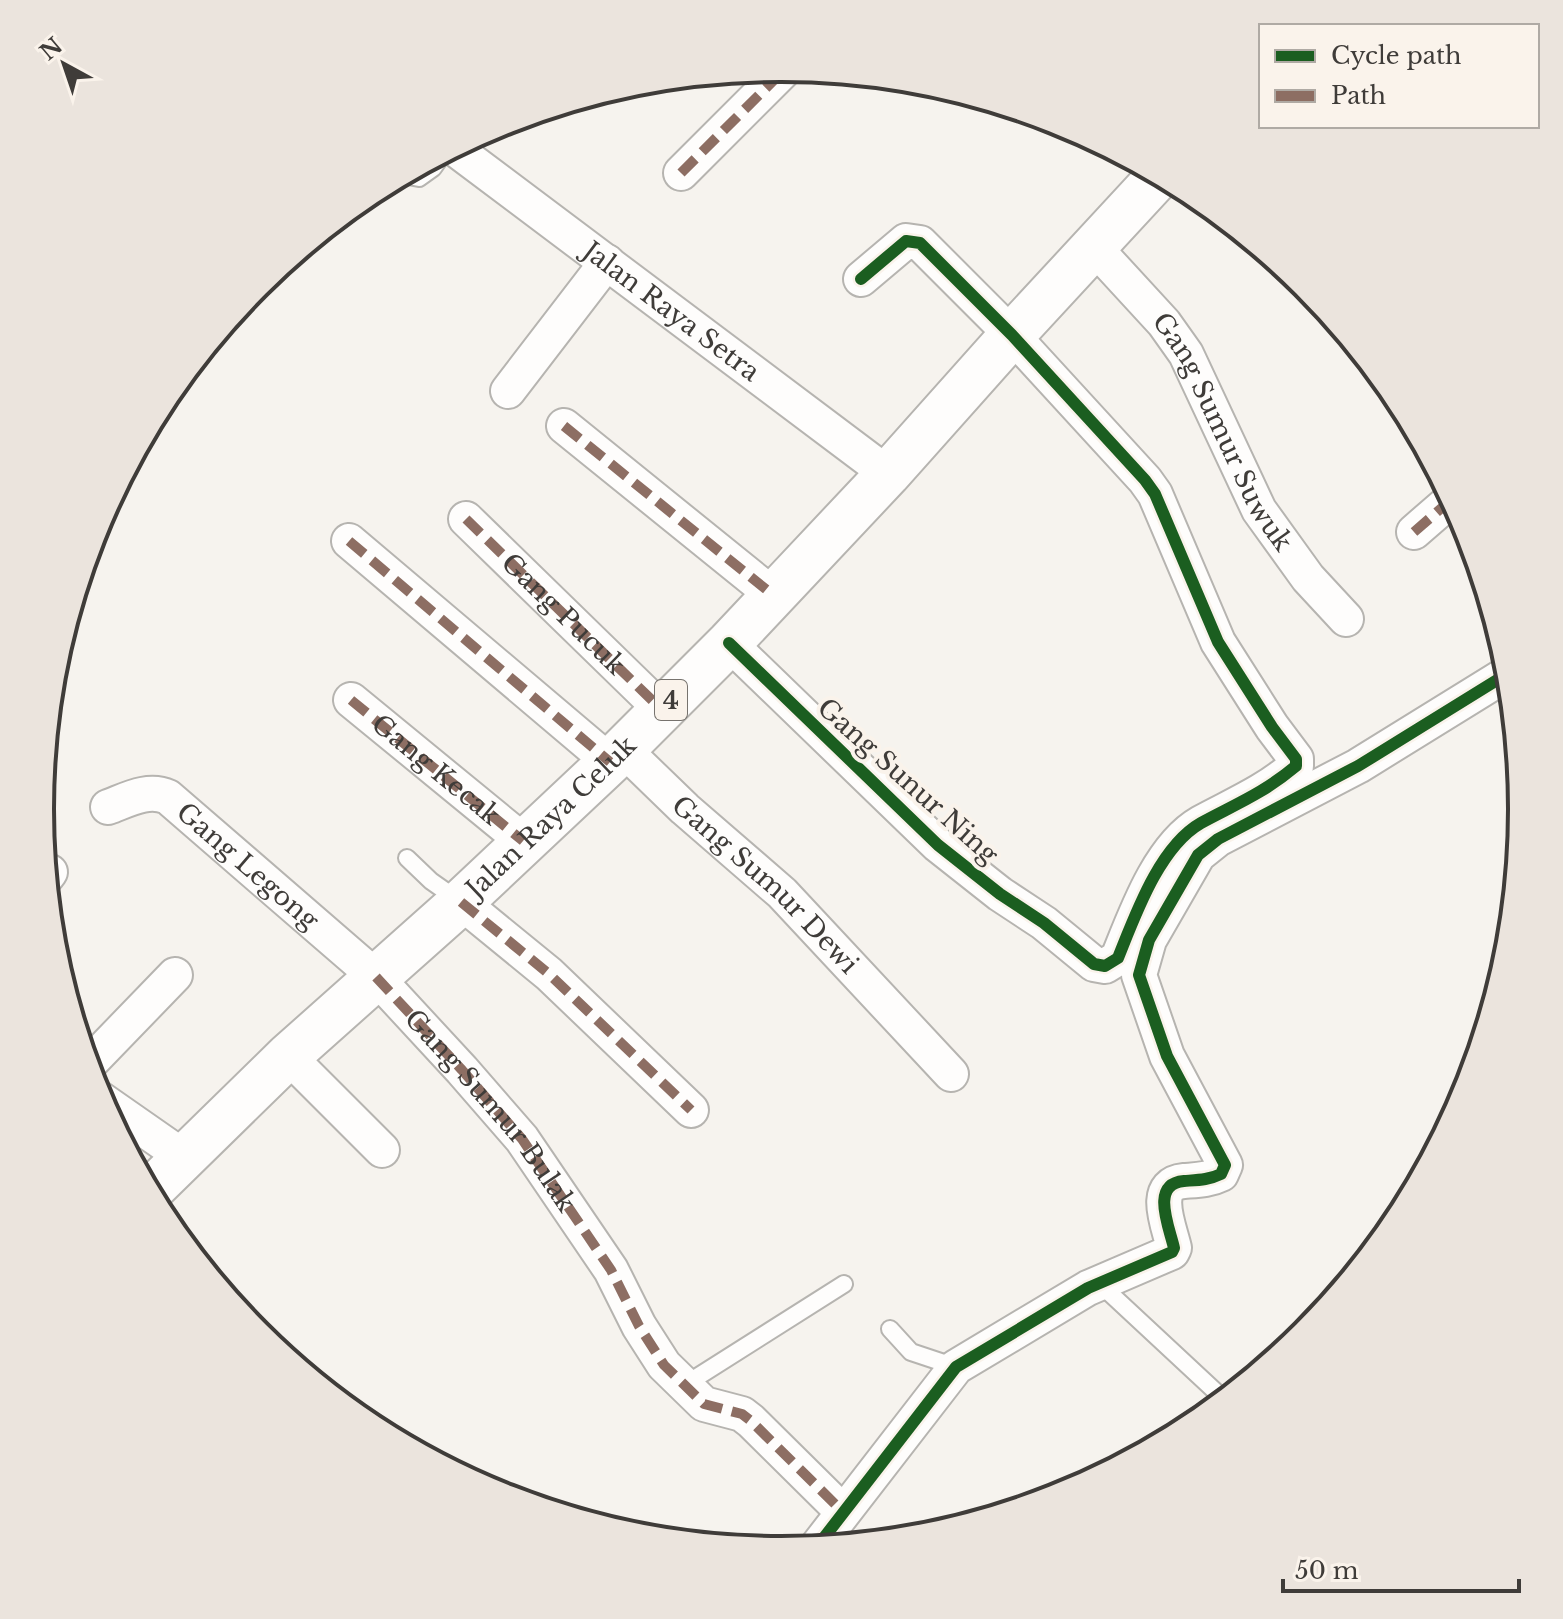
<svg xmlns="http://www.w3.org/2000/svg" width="1563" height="1619" font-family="'Libre Baskerville',serif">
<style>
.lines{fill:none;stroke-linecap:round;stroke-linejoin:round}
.lane-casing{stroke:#b6b4b0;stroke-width:20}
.street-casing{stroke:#b6b4b0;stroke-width:38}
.highway-casing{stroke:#b6b4b0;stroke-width:48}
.lane{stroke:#fefdfc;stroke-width:16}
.street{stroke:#fefdfc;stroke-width:34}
.highway{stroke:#fefdfc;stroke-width:44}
.quiet{stroke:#8d6e63;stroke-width:10;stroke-dasharray:20 10;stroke-linecap:butt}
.cycleway-casing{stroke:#faf3eb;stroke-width:17}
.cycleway{stroke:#1b5e20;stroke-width:12}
.labels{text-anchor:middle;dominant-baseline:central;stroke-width:8;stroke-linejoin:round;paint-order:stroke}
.shield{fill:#faf3eb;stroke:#77736e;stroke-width:2}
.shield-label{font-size:24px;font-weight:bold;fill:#3f3c39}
.street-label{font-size:26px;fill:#3f3c39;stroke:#faf3eb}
.rim{fill:none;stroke:#3f3c39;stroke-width:4}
</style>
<rect width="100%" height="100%" fill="#f6f3ee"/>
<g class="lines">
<g class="lane-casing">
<path id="lane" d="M403 175 419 178 433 168 443 154
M407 858 431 881 458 900
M1100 1284 1215 1391
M890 1329 911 1352 956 1367
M683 1386 844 1284"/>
</g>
<g class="street-casing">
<g id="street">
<path id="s1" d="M454 148 888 474"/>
<path d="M681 173 786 68"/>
<path id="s2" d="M1095 248 1164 323 1186 354 1259 510 1308 578 1346 619"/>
<path d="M508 391 607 262"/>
<path d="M564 426 773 595"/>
<path id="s3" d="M466 519 661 709"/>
<path d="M1414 532 1452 499"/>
<path d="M349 541 610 762"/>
<path d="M729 643 938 845 1000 894 1044 923 1094 964 1105 966 1118 958C1135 916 1159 847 1201 823 1236 804 1264 793 1296 766V759L1272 727 1218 642 1155 494 1145 480 1012 335 920 243 906 241 861 279"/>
<path d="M351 700 523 841"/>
<path id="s4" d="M622 748 685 809 782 893 951 1074"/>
<path id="s5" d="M108 807C127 800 148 788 168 797L376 977 462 1070 522 1139 611 1270 639 1326 664 1365 704 1404 742 1414 751 1421 842 1511"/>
<path d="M47 876 50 872"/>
<path d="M461 902 549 974 691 1110"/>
<path d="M288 1056 382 1150"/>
<path d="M88 1065 175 975"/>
<path d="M99 1098 185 1158"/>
<path d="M816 1548 956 1367 1088 1288 1172 1252 1174 1248C1169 1226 1150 1184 1184 1181 1197 1180 1209 1180 1221 1174L1225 1165 1167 1056 1139 975 1149 940 1198 855 1218 839 1358 766 1510 672"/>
</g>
</g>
<g class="highway-casing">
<g id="highway">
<path id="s6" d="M149 1192 288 1056 461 902 610 762 729 643 888 474 1012 335 1160 175"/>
</g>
</g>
<use href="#lane" class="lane"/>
<use href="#street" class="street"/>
<use href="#highway" class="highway"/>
<g class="quiet">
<path d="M681 173 786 68"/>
<path d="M564 426 773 595"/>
<path d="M466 519 661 709"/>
<path d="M1414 532 1452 499"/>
<path d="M349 541 610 762"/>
<path id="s7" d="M351 700 523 841"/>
<path d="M461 902 549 974 691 1110"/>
<path d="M376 977 462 1070 522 1139 611 1270 639 1326 664 1365 704 1404 742 1414 751 1421 842 1511"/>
</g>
<g class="cycleway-casing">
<path id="cycleway" d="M729 643 938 845 1000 894 1044 923 1094 964 1105 966 1118 958C1135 916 1159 847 1201 823 1236 804 1264 793 1296 766V759L1272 727 1218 642 1155 494 1145 480 1012 335 920 243 906 241 861 279
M816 1548 956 1367 1088 1288 1172 1252 1174 1248C1169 1226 1150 1184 1184 1181 1197 1180 1209 1180 1221 1174L1225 1165 1167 1056 1139 975 1149 940 1198 855 1218 839 1358 766 1510 672"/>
</g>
<use href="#cycleway" class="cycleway"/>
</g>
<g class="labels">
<rect class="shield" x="655" y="680" width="32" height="40" rx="6"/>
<g class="shield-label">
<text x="671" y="700">4</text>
</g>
<g class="street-label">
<text stroke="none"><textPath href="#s1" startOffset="272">Jalan Raya Setra</textPath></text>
<text stroke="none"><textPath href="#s2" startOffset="226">Gang Sumur Suwuk</textPath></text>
<text stroke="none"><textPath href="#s3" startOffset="136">Gang Pucuk</textPath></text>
<text stroke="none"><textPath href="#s7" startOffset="110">Gang Kecak</textPath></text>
<text transform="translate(908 781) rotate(42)">Gang Sunur Ning</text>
<text stroke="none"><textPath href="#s6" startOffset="550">Jalan Raya Celuk</textPath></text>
<text stroke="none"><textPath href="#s5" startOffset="168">Gang Legong</textPath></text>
<text stroke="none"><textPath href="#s4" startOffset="198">Gang Sumur Dewi</textPath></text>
<text stroke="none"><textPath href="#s5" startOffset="514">Gang Sumur Bulak</textPath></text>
</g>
</g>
<path d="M0 0H1563V1619H0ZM54 809a727 727 0 1 1 1454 0a727 727 0 1 1-1454 0Z" fill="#ebe4dd" fill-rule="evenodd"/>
<path class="rim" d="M54 809a727 727 0 1 1 1454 0a727 727 0 1 1-1454 0Z"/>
<rect x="1259" y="24" width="280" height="104" fill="#faf3eb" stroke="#afaaa4" stroke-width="2"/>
<rect x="1275" y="50" width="40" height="12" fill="#1b5e20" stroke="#afaaa4" stroke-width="2"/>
<text x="1331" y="64" font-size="24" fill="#3f3c39">Cycle path</text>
<rect x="1275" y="90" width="40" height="12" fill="#8d6e63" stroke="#afaaa4" stroke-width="2"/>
<text x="1331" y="104" font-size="24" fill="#3f3c39">Path</text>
<g transform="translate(64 64) rotate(320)" stroke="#faf3eb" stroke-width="6" paint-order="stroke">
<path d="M0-6L14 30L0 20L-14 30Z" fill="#3f3c39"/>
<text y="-12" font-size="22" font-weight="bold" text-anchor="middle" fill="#3f3c39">N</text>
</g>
<path d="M1283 1579v12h236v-12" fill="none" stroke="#3f3c39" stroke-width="4"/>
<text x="1295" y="1579" font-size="24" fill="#3f3c39" stroke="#faf3eb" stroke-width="6" paint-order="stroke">50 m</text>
</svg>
